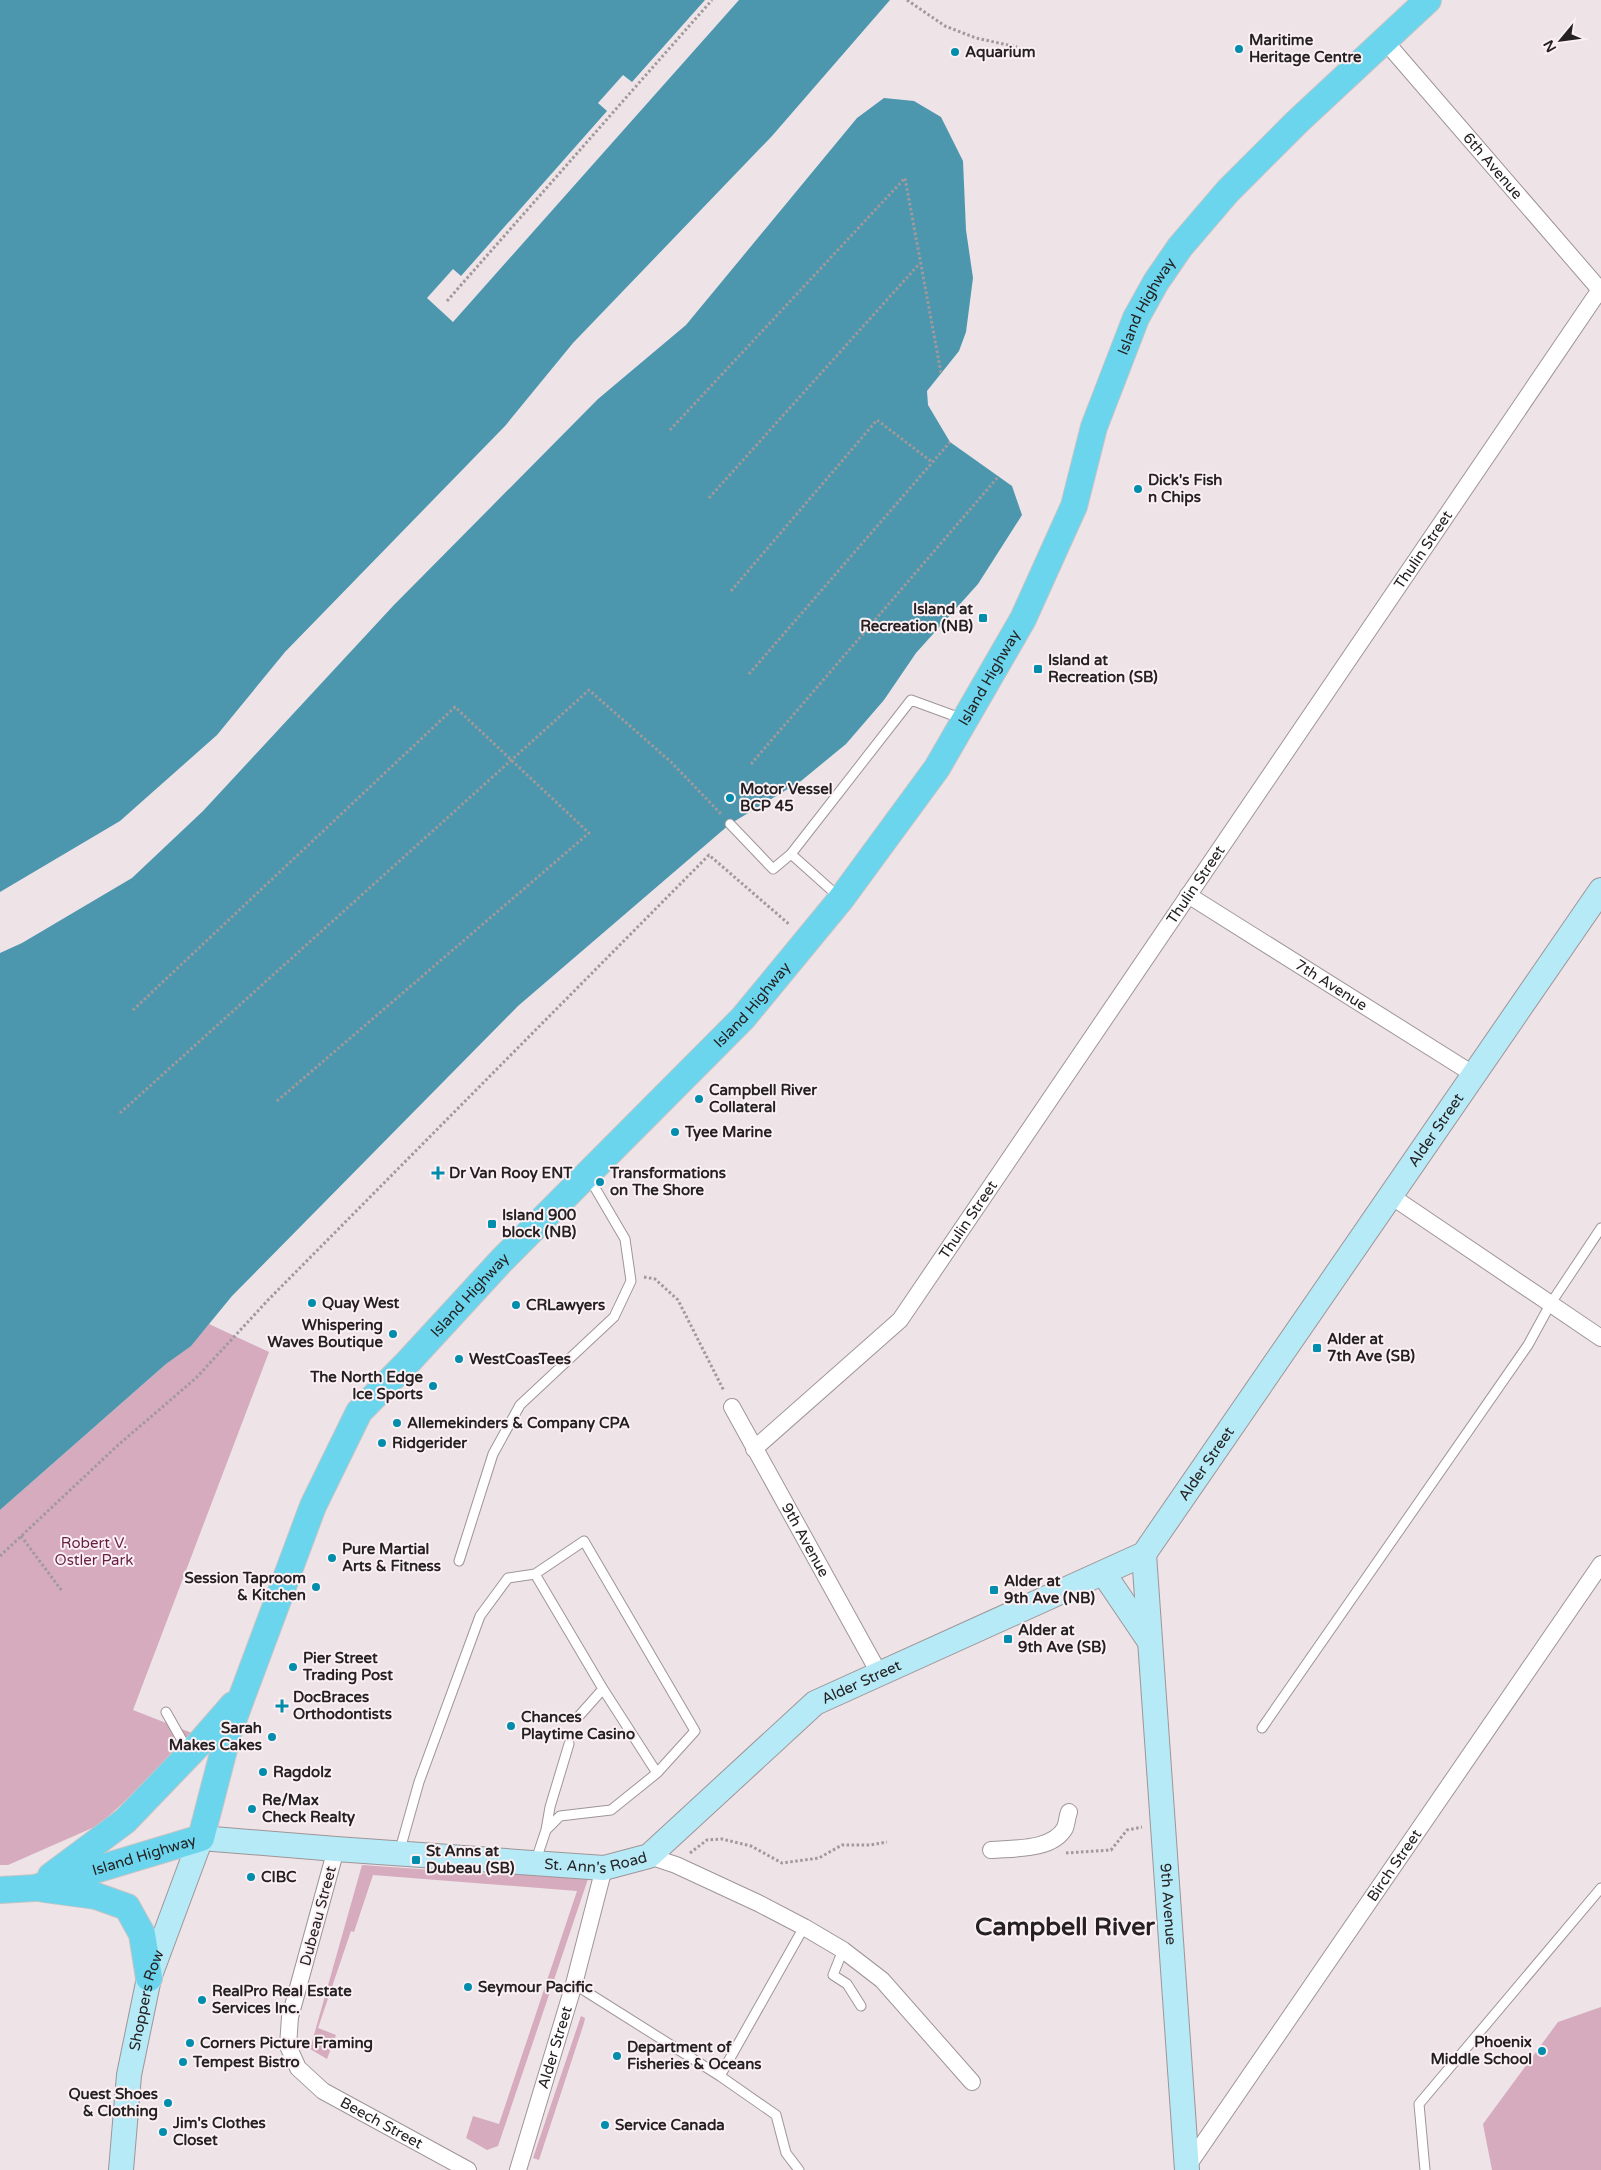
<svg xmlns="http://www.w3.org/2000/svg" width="1601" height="2170" font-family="'Varela Round',sans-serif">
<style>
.green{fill:#d5abbd}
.water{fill:#4c97ae}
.pier{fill:#eee3e7}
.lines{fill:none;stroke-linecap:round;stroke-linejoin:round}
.lane-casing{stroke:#9f9599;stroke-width:11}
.street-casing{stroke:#9f9599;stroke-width:18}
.secondary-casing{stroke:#9f9599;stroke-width:26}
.primary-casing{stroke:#c6c5c6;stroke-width:28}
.path{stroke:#a1999c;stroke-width:3;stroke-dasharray:2.5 2.5;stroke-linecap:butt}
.lane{stroke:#fff;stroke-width:9}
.street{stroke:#fff;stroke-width:16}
.secondary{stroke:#b5eaf6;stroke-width:24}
.primary{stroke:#6ad5ec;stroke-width:26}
.poi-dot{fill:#018dab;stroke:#fbf0f4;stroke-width:2}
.labels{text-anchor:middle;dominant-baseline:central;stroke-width:4;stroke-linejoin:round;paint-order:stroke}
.poi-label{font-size:15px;font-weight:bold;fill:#252123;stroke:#fbf0f4;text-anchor:start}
.street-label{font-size:15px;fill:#252123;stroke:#fbf0f4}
.park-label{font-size:15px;fill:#671f44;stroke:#fbf0f4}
.town-label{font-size:25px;font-weight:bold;fill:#252123;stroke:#fbf0f4}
</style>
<rect width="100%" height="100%" fill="#eee3e7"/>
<path class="green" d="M209 1324 269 1352 133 1710 197 1735 99 1825 8 1865H0V1510L166 1364 191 1345Z
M362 1865 504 1875 505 1867 590 1873 498 2146 487 2150 466 2138 473 2116 499 2124 577 1891 373 1875 354 1932 351 1931 318 2028 336 2035 327 2059 310 2049Z
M1601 2007V2170H1492L1483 2124 1558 2022Z
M581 2016 585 2018 584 2023 539 2160 533 2158Z"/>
<path class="water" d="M0 0H890L772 136 573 343 505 426 285 652 217 735 120 821 0 892Z
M884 98 914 101 941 117 963 161 966 230 973 278 966 332 959 351 927 391 928 405 950 442 1012 486 1022 515 978 584 916 653 884 700 846 744 801 781 730 824 518 1006 232 1296 191 1346 166 1364 0 1510V953L22 943 132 878 203 811 393 606 598 399 686 325 857 118Z"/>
<path class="pier" d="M705 0H739L453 322 427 298 453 269 461 276 607 111 598 103 623 75 632 82Z"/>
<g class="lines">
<g class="lane-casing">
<path id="lane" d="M730 824 773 869 791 854
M839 897 791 854 911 700 963 719
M584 1541 695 1731 657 1773 603 1689 535 1574Z
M459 1561 493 1454 520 1405 614 1317 631 1281 625 1239 588 1176
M166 1712 188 1751
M579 1716 603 1689
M1262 1728 1528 1345 1551 1303 1601 1228
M546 1830 550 1807 569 1744
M399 1853 419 1782 480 1616 508 1578 535 1574
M535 1863 546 1830 560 1816 611 1810 657 1773
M843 1950 833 1975 847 1984 861 2006
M574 1984 720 2076 804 1927
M720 2076 776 2115 786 2153 799 2170
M1425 2170 1419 2104 1601 1888"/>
</g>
<g class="street-casing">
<g id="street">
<path id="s1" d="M1385 41 1601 291"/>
<path id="s2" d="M1188 895 1473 1074"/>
<path d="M1391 1196 1601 1338"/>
<path id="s3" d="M732 1407 879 1673"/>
<path id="s4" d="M754 1449 900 1320 1601 288"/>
<path id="s5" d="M336 1849 290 2017 288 2046 298 2068 323 2091 468 2170"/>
<path d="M991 1850C1013 1848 1052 1851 1065 1828 1067 1823 1067 1817 1069 1812"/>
<path d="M649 1856 676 1865 758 1903 804 1927 843 1950 882 1980 972 2082"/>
<path id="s6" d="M1187 2167 1601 1564"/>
<path id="s7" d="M518 2170 574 1984 604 1868"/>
</g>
</g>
<g class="secondary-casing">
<g id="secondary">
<path id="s8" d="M1144 1554 1187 2170"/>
<path d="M1104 1574 1148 1639"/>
<path id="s9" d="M121 2170 129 2075 149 1978 201 1838 336 1849 604 1868 649 1856 815 1703 1144 1554 1601 890"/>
</g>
</g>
<g class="primary-casing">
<g id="primary">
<path d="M51 1876 125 1821 199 1744 233 1705"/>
<path d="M44 1889 96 1896 127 1907 142 1934 149 1978"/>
<path id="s10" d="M0 1890 35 1888 201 1838 228 1734 313 1506 359 1412 409 1361 502 1260 743 1018 841 899 937 768 1023 619 1074 506 1094 427 1136 318 1156 282 1180 247 1228 191 1297 122 1428 0"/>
</g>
</g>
<path class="path" d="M907 0 945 26 976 38 1017 47
M447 301 712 0
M670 430 905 178 941 373
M709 498 920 263
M731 591 877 420 932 462
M749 674 950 442
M751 764 998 477
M133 1010 455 707 589 833 277 1101
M120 1113 589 690 671 762 722 815
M644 1277 655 1279 678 1300 724 1391
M21 1536 62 1591
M0 1556 117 1446 196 1378 269 1299 709 855 790 925
M690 1853 707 1840 722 1839 751 1846 782 1863 819 1858 842 1845H870L887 1842
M1066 1853 1111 1850 1127 1830 1142 1827"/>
<use href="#lane" class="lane"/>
<use href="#street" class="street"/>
<use href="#secondary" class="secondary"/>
<use href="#primary" class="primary"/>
</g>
<g class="poi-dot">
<circle cx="1239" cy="49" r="5"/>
<circle cx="955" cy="52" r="5"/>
<circle cx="1138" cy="489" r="5"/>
<rect x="978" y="613" width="10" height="10" rx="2.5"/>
<rect x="1033" y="664" width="10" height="10" rx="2.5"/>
<circle cx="730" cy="798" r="5"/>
<circle cx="699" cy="1099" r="5"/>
<circle cx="675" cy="1132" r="5"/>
<path d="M435.5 1165.5h5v5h5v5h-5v5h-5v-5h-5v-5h5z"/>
<circle cx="600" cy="1182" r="5"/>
<rect x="487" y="1219" width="10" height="10" rx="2.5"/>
<circle cx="312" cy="1303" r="5"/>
<circle cx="516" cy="1305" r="5"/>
<circle cx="393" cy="1334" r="5"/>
<rect x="1312" y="1343" width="10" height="10" rx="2.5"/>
<circle cx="459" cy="1359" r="5"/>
<circle cx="433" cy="1386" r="5"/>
<circle cx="397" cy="1423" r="5"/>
<circle cx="382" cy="1443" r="5"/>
<circle cx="332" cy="1558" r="5"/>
<circle cx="316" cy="1587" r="5"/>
<rect x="989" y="1585" width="10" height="10" rx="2.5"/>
<rect x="1003" y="1634" width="10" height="10" rx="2.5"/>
<circle cx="293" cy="1667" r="5"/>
<path d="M279.5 1698.5h5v5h5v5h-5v5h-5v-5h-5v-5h5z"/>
<circle cx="511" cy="1726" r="5"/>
<circle cx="272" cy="1737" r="5"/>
<circle cx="263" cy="1772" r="5"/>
<circle cx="252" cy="1809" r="5"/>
<rect x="411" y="1855" width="10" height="10" rx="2.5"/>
<circle cx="251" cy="1877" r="5"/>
<circle cx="468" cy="1987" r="5"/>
<circle cx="202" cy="2000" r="5"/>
<circle cx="190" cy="2043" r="5"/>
<circle cx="1542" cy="2051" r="5"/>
<circle cx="617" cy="2056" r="5"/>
<circle cx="183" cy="2062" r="5"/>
<circle cx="168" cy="2103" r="5"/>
<circle cx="605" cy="2125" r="5"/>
<circle cx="163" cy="2132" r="5"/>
</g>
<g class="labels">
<g class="poi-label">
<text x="1249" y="40">Maritime<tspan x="1249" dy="17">Heritage Centre</tspan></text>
<text x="965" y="52">Aquarium</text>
<text x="1148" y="480">Dick's Fish<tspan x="1148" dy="17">n Chips</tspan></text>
<text x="973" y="609" text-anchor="end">Island at<tspan x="973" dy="17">Recreation (NB)</tspan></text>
<text x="1048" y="660">Island at<tspan x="1048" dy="17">Recreation (SB)</tspan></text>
<text x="740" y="789">Motor Vessel<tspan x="740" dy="17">BCP 45</tspan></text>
<text x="709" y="1090">Campbell River<tspan x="709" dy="17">Collateral</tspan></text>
<text x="685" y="1132">Tyee Marine</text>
<text x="449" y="1173">Dr Van Rooy ENT</text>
<text x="610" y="1173">Transformations<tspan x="610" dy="17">on The Shore</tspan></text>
<text x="502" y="1215">Island 900<tspan x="502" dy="17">block (NB)</tspan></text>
<text x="322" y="1303">Quay West</text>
<text x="526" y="1305">CRLawyers</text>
<text x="383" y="1325" text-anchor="end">Whispering<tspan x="383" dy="17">Waves Boutique</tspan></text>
<text x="1327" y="1339">Alder at<tspan x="1327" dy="17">7th Ave (SB)</tspan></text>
<text x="469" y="1359">WestCoasTees</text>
<text x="423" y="1377" text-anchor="end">The North Edge<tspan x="423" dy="17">Ice Sports</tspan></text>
<text x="407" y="1423">Allemekinders &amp; Company CPA</text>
<text x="392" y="1443">Ridgerider</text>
<text x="342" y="1549">Pure Martial<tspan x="342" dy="17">Arts &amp; Fitness</tspan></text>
<text x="306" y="1578" text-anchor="end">Session Taproom<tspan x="306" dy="17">&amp; Kitchen</tspan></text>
<text x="1004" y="1581">Alder at<tspan x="1004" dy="17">9th Ave (NB)</tspan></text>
<text x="1018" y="1630">Alder at<tspan x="1018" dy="17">9th Ave (SB)</tspan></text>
<text x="303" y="1658">Pier Street<tspan x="303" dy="17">Trading Post</tspan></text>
<text x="293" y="1697">DocBraces<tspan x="293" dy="17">Orthodontists</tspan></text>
<text x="521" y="1717">Chances<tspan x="521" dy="17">Playtime Casino</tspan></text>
<text x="262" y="1728" text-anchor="end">Sarah<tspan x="262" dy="17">Makes Cakes</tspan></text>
<text x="273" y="1772">Ragdolz</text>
<text x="262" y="1800">Re/Max<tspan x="262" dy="17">Check Realty</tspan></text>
<text x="426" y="1851">St Anns at<tspan x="426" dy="17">Dubeau (SB)</tspan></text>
<text x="261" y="1877">CIBC</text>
<text x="478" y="1987">Seymour Pacific</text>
<text x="212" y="1991">RealPro Real Estate<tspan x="212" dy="17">Services Inc.</tspan></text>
<text x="1532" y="2042" text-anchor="end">Phoenix<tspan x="1532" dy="17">Middle School</tspan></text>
<text x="200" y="2043">Corners Picture Framing</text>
<text x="627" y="2047">Department of<tspan x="627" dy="17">Fisheries &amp; Oceans</tspan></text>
<text x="193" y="2062">Tempest Bistro</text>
<text x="158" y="2094" text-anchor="end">Quest Shoes<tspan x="158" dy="17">&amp; Clothing</tspan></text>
<text x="173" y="2123">Jim's Clothes<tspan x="173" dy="17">Closet</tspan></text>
<text x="615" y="2125">Service Canada</text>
</g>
<g class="street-label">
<text stroke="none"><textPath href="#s1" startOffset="165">6th Avenue</textPath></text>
<text stroke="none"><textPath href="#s10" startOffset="2040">Island Highway</textPath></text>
<text stroke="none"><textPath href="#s4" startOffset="1126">Thulin Street</textPath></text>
<text stroke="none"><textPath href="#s10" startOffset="1635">Island Highway</textPath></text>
<text stroke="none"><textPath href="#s4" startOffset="721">Thulin Street</textPath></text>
<text stroke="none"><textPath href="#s2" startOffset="169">7th Avenue</textPath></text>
<text stroke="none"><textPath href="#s10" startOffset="1230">Island Highway</textPath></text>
<text stroke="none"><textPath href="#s9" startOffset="1896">Alder Street</textPath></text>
<text stroke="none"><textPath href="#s4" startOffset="316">Thulin Street</textPath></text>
<text stroke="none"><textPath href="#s10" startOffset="825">Island Highway</textPath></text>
<text stroke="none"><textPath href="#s9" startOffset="1491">Alder Street</textPath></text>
<text stroke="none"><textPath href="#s3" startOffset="152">9th Avenue</textPath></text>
<text stroke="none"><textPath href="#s9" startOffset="1071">Alder Street</textPath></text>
<text stroke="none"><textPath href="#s10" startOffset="149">Island Highway</textPath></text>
<text stroke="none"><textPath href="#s9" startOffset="740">St. Ann's Road</textPath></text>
<text stroke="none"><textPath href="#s6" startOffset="366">Birch Street</textPath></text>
<text stroke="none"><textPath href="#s8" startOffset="351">9th Avenue</textPath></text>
<text transform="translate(318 1916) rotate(-75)">Dubeau Street</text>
<text stroke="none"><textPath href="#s9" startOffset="172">Shoppers Row</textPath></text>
<text stroke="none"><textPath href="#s7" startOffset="128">Alder Street</textPath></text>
<text stroke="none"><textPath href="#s5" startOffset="328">Beech Street</textPath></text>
</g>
<g class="park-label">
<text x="94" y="1543">Robert V.<tspan x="94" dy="17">Ostler Park</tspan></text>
</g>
<g class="town-label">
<text x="1065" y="1927">Campbell River</text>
</g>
</g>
<g transform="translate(1561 40) rotate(241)" stroke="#fbf0f4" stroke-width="4" paint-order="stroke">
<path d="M0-4L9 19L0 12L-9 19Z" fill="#252123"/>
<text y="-8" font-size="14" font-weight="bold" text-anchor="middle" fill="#252123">N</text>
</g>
</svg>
